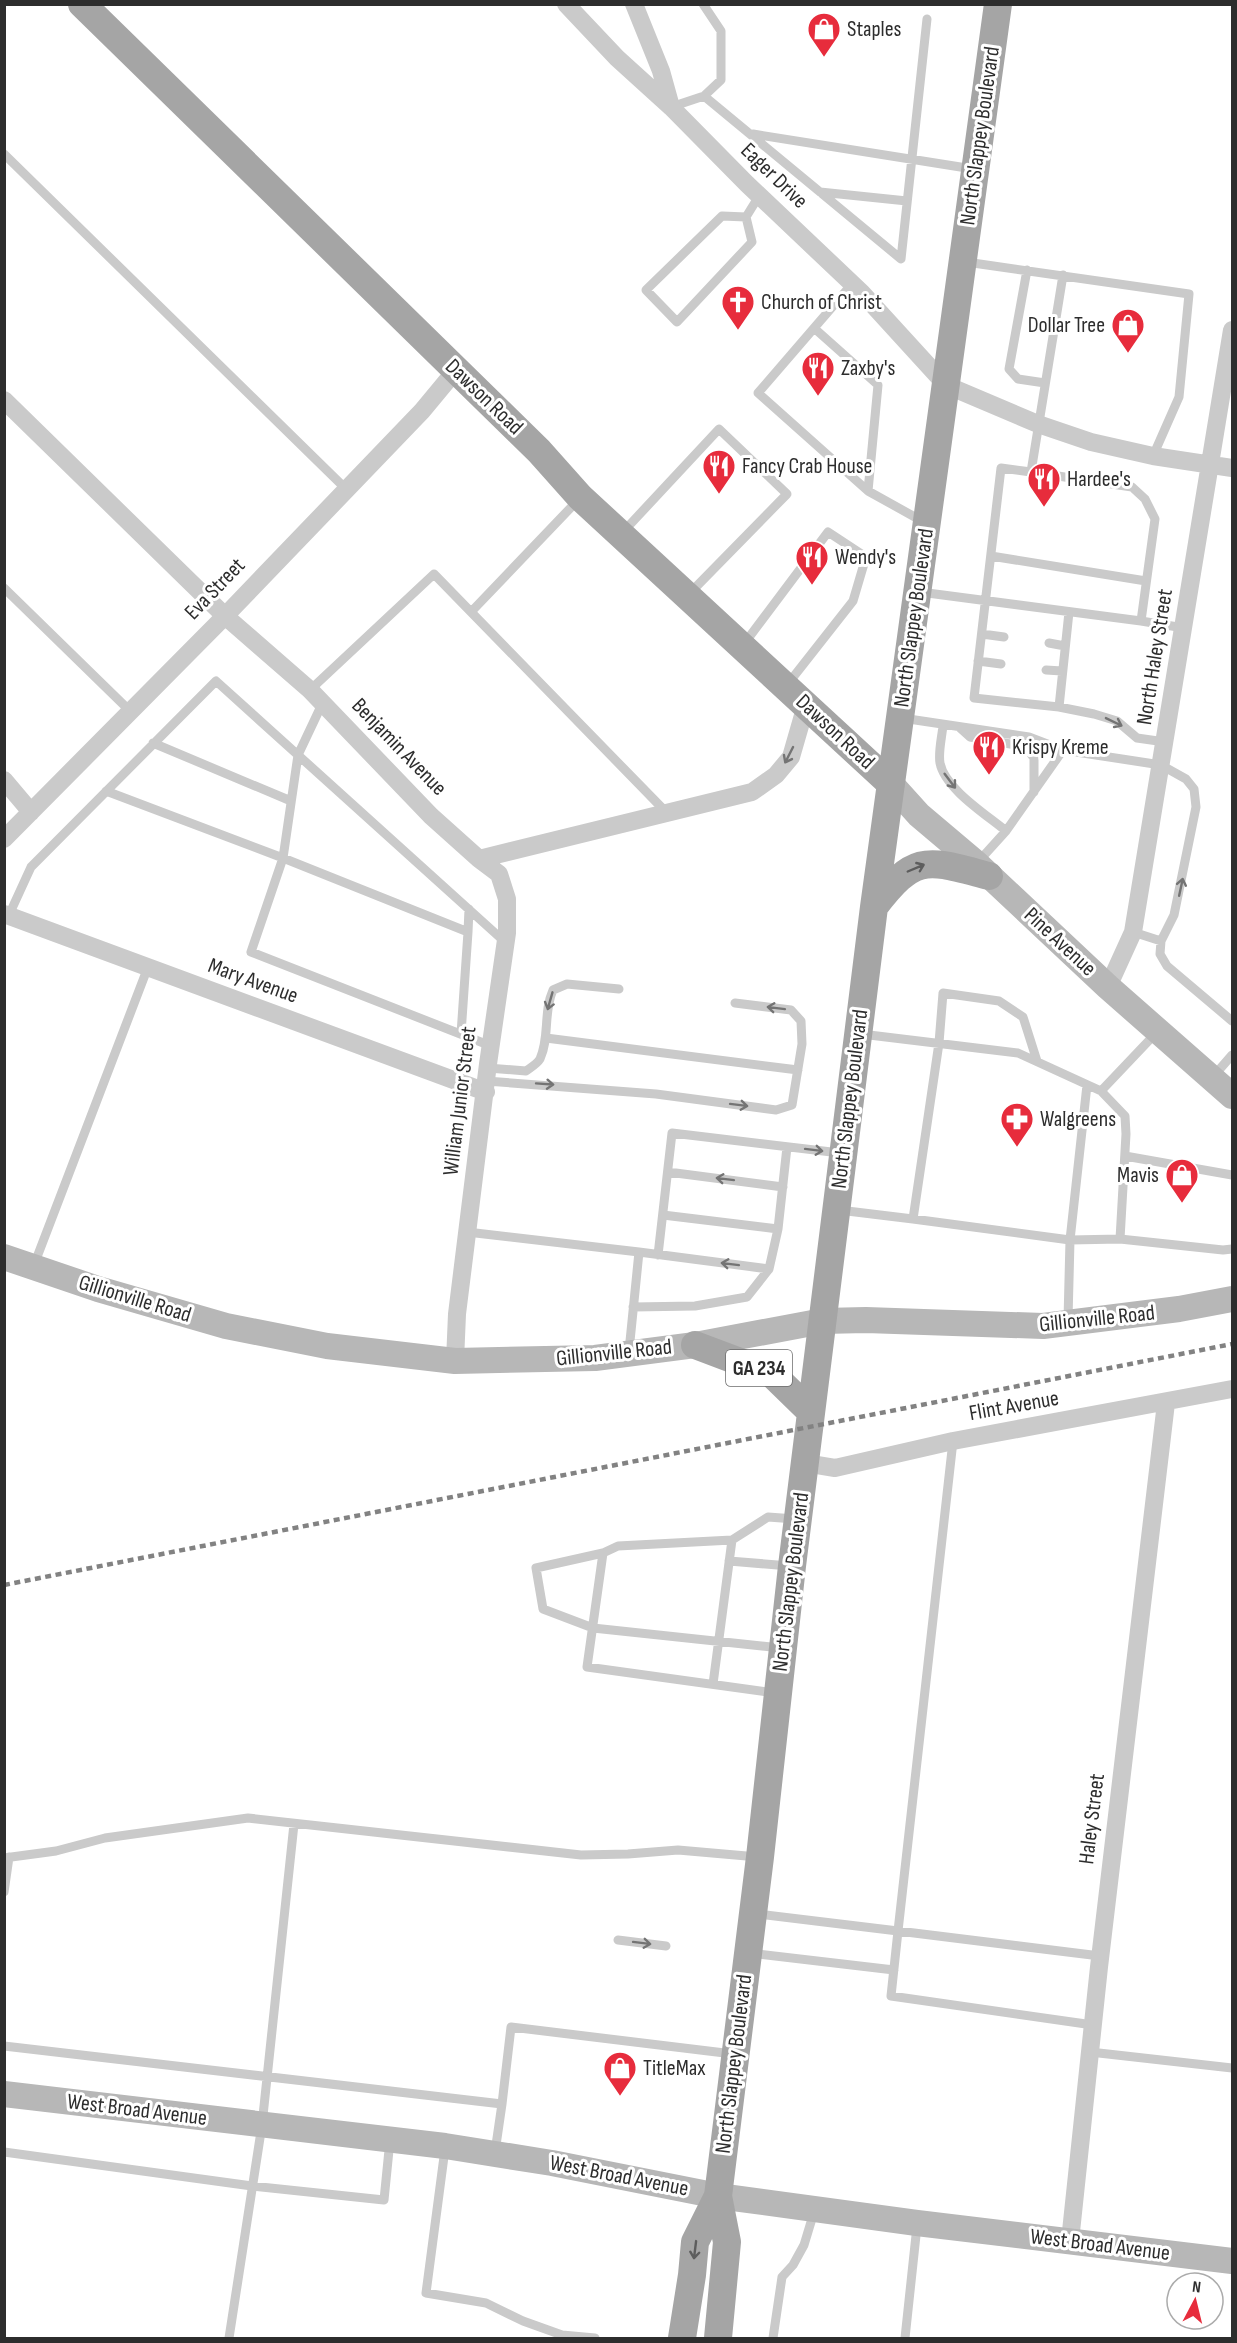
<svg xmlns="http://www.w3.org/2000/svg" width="1237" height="2343" font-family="'Sofia Sans Condensed',sans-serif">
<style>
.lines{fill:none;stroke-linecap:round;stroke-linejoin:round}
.lane{stroke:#cacaca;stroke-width:9}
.street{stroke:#cacaca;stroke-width:18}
.secondary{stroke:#b7b7b7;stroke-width:26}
.primary{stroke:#a5a5a5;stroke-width:28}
.rail{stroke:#828282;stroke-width:4.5;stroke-dasharray:6 4.5;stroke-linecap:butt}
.oneway{stroke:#747474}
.oneway2{stroke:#5d5d5d}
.labels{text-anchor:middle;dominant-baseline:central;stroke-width:6;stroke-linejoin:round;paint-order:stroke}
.shield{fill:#fff;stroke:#6c6c6c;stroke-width:1.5}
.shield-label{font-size:21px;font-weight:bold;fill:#2d2d2d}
.poi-label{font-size:22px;fill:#2d2d2d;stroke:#fff;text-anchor:start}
.street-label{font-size:22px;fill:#2d2d2d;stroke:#fff}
</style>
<rect width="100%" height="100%" fill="#fff"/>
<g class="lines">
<path class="lane" d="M703 4 721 31V80L704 96
M671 107 704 96 901 259 927 19
M753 134 973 169
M4 154 346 489
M820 192 907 201
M746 217 752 242 677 322 646 290 722 216 746 217 759 196
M966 262 1189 294 1179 397 1153 456
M1027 270 1009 369 1018 379 1045 383
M852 284 758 393 868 491 922 521
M814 328 878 385 868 491
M1031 472 1001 468 974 698 1059 707 1094 714 1117 721 1137 738 1165 742
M623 532 719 429 787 494 690 593
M991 556 1146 581
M4 588 130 711
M920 592 1141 621 1155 519 1145 499 1132 487 1031 472 1063 275
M471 612 579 499
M1141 621 1184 628
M982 634 1004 637
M1049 643 1065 646
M744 644 828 532 866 557 853 601 787 685
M978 661 1001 664
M1046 670 1062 671
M310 690 434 574 667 813
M323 702 298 755 283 858 251 952 491 1046
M1059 707 1069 612
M902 718 1029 737 1063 750 1161 765 1186 779 1194 789 1196 807 1174 915 1161 941 1160 954 1167 966 1232 1021
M943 725C942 737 938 752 940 763 945 789 987 815 1006 831
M960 728 970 737 1016 745 1028 750 1034 758V792
M153 743 291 801
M106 791 283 858 468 932 469 909
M978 862 1006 831 1063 750
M9 915 31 867 216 681 505 942
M1133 932 1161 941
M461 1034 468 932
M861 1034 1018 1053 1101 1091 1157 1032
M546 1038 798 1070
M1037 1061 1023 1017 999 1001 943 993 939 1043 913 1219 1070 1240 1087 1085
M488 1068 526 1071C530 1068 537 1064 540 1059 550 1037 543 1012 553 990L567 984 619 989
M1212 1078 1232 1055
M486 1081 656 1094 776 1110 792 1105 802 1044 801 1021 791 1010 735 1003
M1125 1156 1232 1175
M668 1172 783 1187
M839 1210 913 1219
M663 1215 778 1229
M467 1232 639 1252
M1120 1239 1223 1250 1232 1249
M658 1255 672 1133 840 1153
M34 1265 148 967
M633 1307 695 1306 747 1297 769 1269
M1068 1320 1070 1240 1120 1239 1126 1134 1125 1116 1101 1091
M629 1351 639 1252 769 1269 778 1229 787 1147
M953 1441 898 1931 1100 1956
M732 1540 768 1517 795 1519
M603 1553 618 1546 732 1540 713 1684
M729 1561 790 1566
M775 1693 587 1667 603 1553 536 1568 543 1609 593 1628 781 1648
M4 1858 56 1851 105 1838 248 1818 581 1855 628 1854 678 1850 758 1857
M4 1892 9 1857
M758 1914 898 1931 891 1996 1093 2025
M618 1940 666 1946
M750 1953 894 1970
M4 2046 502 2104 495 2152
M1090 2052 1232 2068
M502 2104 511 2027 733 2054
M445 2149 426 2293 486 2303 523 2321 562 2335 595 2338
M4 2152 252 2186 384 2200 390 2140
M229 2338 262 2125 294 1824
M773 2338 782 2277 793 2265 804 2245 814 2212
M905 2338 917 2226"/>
<path class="street" d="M566 4 617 58 671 107 747 184 862 293 946 385 1038 424 1091 442 1153 456 1232 468
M634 4 661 71 671 107
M4 400 225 616 310 690 431 816 479 859 752 792 776 775 791 757 806 705
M4 780 31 812
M4 839 225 616 422 411 456 370
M4 914 486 1092
M1108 987 1133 932 1232 330
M455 1361 457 1314 488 1064 507 933V899L499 874 479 859
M805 1463 835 1468 953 1441 1232 1389
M1070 2241 1099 1967 1166 1403"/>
<path class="secondary" d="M891 784 919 815 977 864 1108 987 1232 1096
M4 1257 98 1289 226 1326 327 1346 455 1361 595 1358 695 1345 823 1321 866 1320 1043 1326 1179 1309 1232 1299
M4 2094 445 2146 552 2163 718 2196 917 2223 1232 2261"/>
<path class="primary" d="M82 4 539 451 580 497 891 784
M874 907C916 852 927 860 989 876
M695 1345 772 1374 811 1412
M718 2196 727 2242 718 2338
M682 2338 692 2275 695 2242 718 2196 760 1857 792 1566 874 907 998 4"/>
<path class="rail" d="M4 1585 1232 1344"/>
</g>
<defs><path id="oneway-shaft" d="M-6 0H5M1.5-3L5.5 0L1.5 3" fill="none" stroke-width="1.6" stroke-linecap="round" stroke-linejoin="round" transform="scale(1.5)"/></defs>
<g class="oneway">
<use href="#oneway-shaft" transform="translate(1114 722) rotate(26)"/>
<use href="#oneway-shaft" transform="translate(789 755) rotate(117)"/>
<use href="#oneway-shaft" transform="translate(950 781) rotate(53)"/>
<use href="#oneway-shaft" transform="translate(1181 887) rotate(-78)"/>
<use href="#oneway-shaft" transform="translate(550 1001) rotate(106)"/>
<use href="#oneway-shaft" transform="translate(776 1008) rotate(-173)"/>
<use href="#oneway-shaft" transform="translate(545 1084) rotate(4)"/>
<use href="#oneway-shaft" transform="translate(739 1105) rotate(7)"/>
<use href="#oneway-shaft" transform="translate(814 1150) rotate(7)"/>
<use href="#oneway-shaft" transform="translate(725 1179) rotate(-173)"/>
<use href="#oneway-shaft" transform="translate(730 1264) rotate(-173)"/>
<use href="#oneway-shaft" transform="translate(642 1943) rotate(7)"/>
</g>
<g class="oneway2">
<use href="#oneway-shaft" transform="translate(916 868) rotate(-23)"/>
<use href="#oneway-shaft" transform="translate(695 2250) rotate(97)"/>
</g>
<defs>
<g id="shop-pin" transform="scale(1.725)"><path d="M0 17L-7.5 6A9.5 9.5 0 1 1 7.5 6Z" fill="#e72c3c" stroke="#fff"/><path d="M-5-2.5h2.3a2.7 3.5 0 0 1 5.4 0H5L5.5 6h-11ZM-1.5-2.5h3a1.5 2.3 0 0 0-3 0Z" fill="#fff"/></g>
<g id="church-pin" transform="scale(1.725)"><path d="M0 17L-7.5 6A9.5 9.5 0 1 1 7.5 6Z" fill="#e72c3c" stroke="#fff"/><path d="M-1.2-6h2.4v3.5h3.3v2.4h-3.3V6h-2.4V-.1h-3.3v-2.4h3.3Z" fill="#fff"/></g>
<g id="restaurant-pin" transform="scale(1.725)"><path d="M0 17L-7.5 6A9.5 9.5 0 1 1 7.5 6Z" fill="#e72c3c" stroke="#fff"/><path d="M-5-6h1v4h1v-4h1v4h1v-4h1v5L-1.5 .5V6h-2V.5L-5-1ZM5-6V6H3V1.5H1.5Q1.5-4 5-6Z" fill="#fff"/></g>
<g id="pharmacy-pin" transform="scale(1.725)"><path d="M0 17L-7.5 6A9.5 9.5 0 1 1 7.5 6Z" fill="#e72c3c" stroke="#fff"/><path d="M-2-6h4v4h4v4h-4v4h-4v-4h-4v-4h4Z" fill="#fff"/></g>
</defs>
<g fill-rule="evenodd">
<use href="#shop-pin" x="824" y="29"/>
<use href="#church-pin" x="738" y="302"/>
<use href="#shop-pin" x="1128" y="325"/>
<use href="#restaurant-pin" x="818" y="368"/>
<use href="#restaurant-pin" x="719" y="466"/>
<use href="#restaurant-pin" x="1044" y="479"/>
<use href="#restaurant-pin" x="812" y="557"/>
<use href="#restaurant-pin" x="989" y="747"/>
<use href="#pharmacy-pin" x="1017" y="1119"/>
<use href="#shop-pin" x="1182" y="1175"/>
<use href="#shop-pin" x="620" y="2068"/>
</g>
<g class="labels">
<rect class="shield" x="726" y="1350" width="66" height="36" rx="4.5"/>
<g class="shield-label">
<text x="759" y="1368">GA 234</text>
</g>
<g class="poi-label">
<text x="847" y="29">Staples</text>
<text x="761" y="302">Church of Christ</text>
<text x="1105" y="325" text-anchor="end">Dollar Tree</text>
<text x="841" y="368">Zaxby's</text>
<text x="742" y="466">Fancy Crab House</text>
<text x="1067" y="479">Hardee's</text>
<text x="835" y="557">Wendy's</text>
<text x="1012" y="747">Krispy Kreme</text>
<text x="1040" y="1119">Walgreens</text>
<text x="1159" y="1175" text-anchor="end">Mavis</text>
<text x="643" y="2068">TitleMax</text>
</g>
<g class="street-label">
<text transform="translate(980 136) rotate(-82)">North Slappey Boulevard</text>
<text transform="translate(774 176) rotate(44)">Eager Drive</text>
<text transform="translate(484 397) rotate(44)">Dawson Road</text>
<text transform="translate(215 589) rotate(-46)">Eva Street</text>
<text transform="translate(914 618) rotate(-82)">North Slappey Boulevard</text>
<text transform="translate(1155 657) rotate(-81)">North Haley Street</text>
<text transform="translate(835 732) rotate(43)">Dawson Road</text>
<text transform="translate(399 747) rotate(46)">Benjamin Avenue</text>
<text transform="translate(1060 942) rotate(43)">Pine Avenue</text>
<text transform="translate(253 981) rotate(20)">Mary Avenue</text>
<text transform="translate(850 1099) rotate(-83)">North Slappey Boulevard</text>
<text transform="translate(460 1101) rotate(-83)">William Junior Street</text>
<text transform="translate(135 1299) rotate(17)">Gillionville Road</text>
<text transform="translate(1097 1319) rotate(-6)">Gillionville Road</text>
<text transform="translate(614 1353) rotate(-6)">Gillionville Road</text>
<text transform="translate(1014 1406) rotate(-10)">Flint Avenue</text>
<text transform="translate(791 1582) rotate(-83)">North Slappey Boulevard</text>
<text transform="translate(1092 1819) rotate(-83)">Haley Street</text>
<text transform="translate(734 2064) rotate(-83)">North Slappey Boulevard</text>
<text transform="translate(137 2110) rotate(7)">West Broad Avenue</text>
<text transform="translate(619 2176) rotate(11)">West Broad Avenue</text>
<text transform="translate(1100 2245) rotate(7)">West Broad Avenue</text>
</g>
</g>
<rect width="1237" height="2343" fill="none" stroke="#2d2d2d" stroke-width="12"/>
<g transform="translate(1195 2301) rotate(7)"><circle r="28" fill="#ffffff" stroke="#ababab" stroke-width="1.5"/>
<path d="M0-4.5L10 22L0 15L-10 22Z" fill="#e72c3c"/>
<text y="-9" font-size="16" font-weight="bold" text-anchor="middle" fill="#2d2d2d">N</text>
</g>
</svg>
